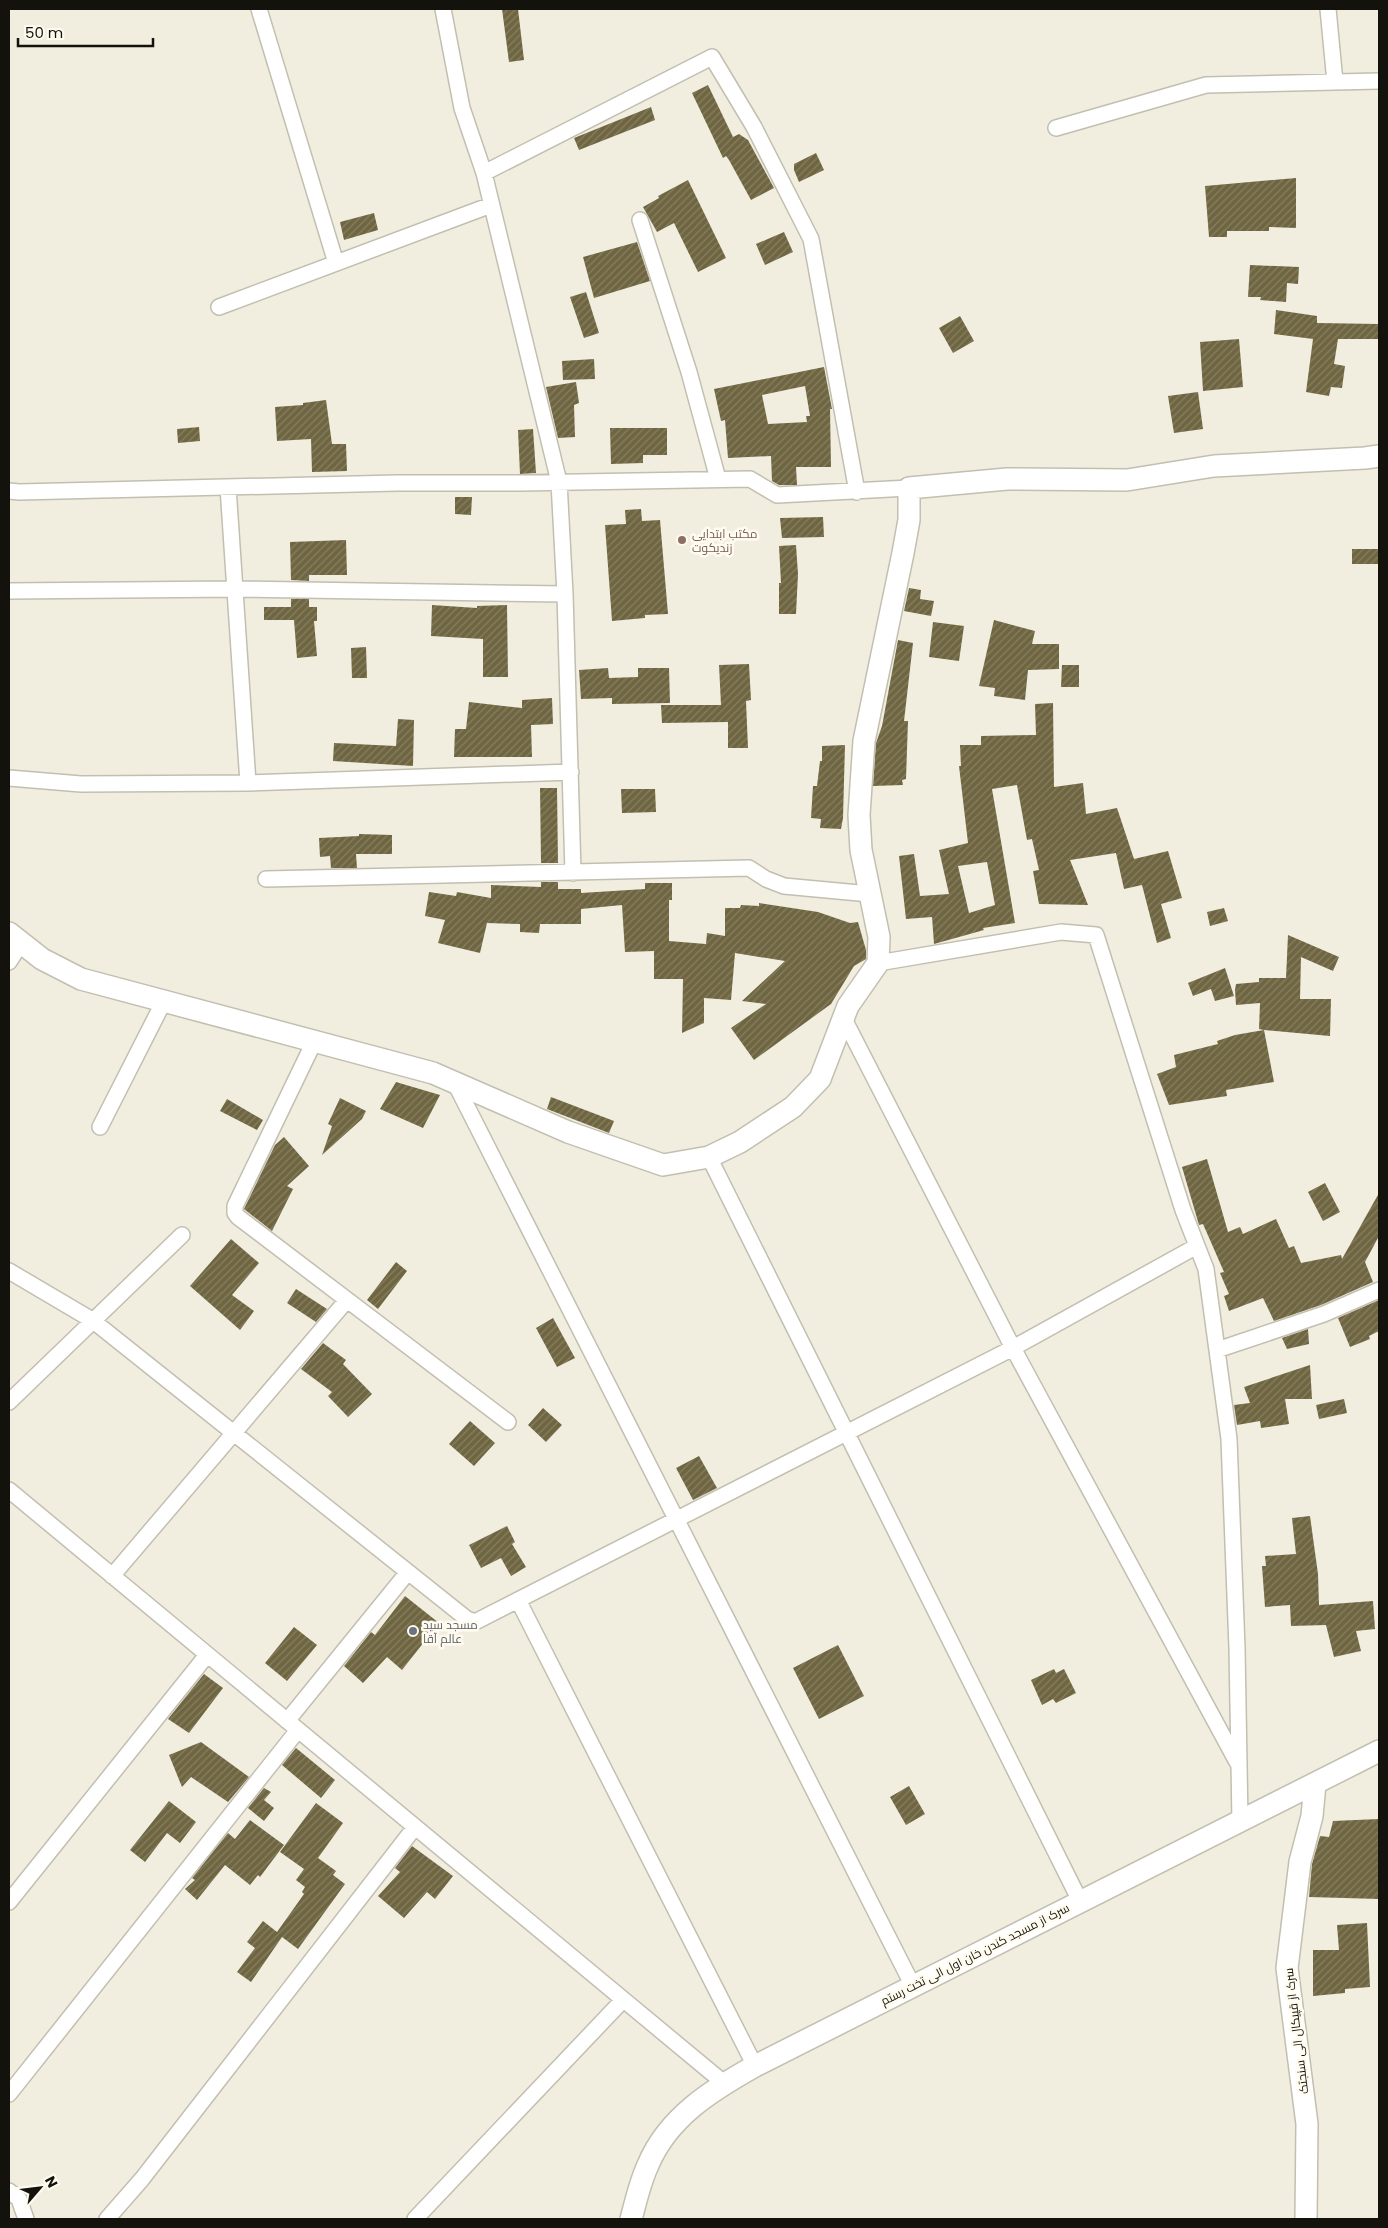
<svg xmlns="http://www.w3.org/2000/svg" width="1388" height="2228" font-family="Poppins,Cairo,sans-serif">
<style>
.building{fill:url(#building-hatch);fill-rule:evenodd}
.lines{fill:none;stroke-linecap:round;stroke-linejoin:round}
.street-casing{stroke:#c2bfb0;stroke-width:18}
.secondary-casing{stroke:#c2bfb0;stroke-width:24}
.street{stroke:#fff;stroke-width:15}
.secondary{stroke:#fff;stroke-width:21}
.education-dot{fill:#8d6e63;stroke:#fffcef;stroke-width:2}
.worship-dot{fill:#6b7280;stroke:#fffcef;stroke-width:2}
.labels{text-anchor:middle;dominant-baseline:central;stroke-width:5;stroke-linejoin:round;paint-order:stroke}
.education-label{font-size:12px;fill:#785e54;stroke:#fffcef;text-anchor:start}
.worship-label{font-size:12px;fill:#5b616d;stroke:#fffcef;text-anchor:start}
.street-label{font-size:12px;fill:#13120d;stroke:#fffcef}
</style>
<defs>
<pattern id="building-hatch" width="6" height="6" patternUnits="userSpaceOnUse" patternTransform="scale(1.25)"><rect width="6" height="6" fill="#6f6641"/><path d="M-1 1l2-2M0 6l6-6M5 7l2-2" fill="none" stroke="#857f64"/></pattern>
</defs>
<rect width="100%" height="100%" fill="#f2eedf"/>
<path class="building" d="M502 9H518L524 60 509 62Z
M708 85 733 137 739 134 748 140 774 188 751 200 729 160 726 156 723 158 692 93Z
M651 107 655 120 579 150 574 138Z
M816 153 824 170 799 182 794 170V164Z
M1296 178V228L1269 227V231H1227V237H1209L1205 186Z
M688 180 726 258 698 272 674 223 657 232 643 207 659 198 658 196Z
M374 213 378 230 344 240 340 222Z
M784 232 793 252 765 265 756 244Z
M637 242 650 281 594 298 583 257Z
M1250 265 1299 267 1298 284 1287 283 1286 302 1260 300 1261 297H1248Z
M586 292 599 333 584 338 570 297Z
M1276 310 1317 316V323L1379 324V339H1338L1334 364 1345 366 1342 388 1331 387 1329 396 1306 392 1313 339 1274 334Z
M960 316 974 341 953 353 939 328Z
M1239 339 1243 387 1203 391 1200 342Z
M594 359 595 379 563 380 562 361Z
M824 367 832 409H830L831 467H796L797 485H779L772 481 771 456 728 458 725 420 721 421 714 389ZM805 386 810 416H806L807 422 768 424 762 395Z
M576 382 579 403 574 405 575 437 558 438 546 387Z
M1198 392 1203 429 1174 433 1168 396Z
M326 400 332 444H346L347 471 312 472 311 439 277 441 275 407 303 405V403Z
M199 427 200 441 178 443 177 429Z
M610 428H667V455H643V463L611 464Z
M533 429 536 473 520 474 518 430Z
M455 497H472L471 515 455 514Z
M641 509 642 521 660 520 668 614 645 615V618L612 621 605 525 626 524 625 510Z
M823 517 824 537 782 538 780 518Z
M346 540 347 575H309V581L291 580 290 542Z
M796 545 798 574 796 614H779V583H781L779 546Z
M1352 549H1379V564H1352Z
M909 588 921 590 920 599 934 601 931 616 904 611Z
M291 599H309V607H317V621H314L317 656 297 658 294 620H264V607H291Z
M432 605 477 608V606L507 605 508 677H483V639L431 636Z
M994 620 1035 631 1032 644H1059V669L1028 670 1025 700 994 696 995 688 979 686Z
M933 622 964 626 959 661 929 657Z
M898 640 913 643 904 721H908L906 779 902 780 903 785 873 786 876 743 882 726Z
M366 647 367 678H352L351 648Z
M749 664 751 700 746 701 748 748H728V722L662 723 661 705H721L719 665Z
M1062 665H1079V687H1061Z
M608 668 609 678 638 677V668H669L670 703 612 704V698L581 699 579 670Z
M552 698 553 724 531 725 532 757H454L455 729H466L469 702 522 708V700Z
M1053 703 1054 787 1083 783 1086 814 1117 808 1134 859 1168 851 1182 898 1161 904 1171 938 1157 943 1142 885 1124 889 1116 853 1070 860 1088 905 1039 904 1033 871 1039 870 1032 839 1027 840 1017 785 992 789 1015 923 983 928 984 930 934 944 932 917 906 919 899 856 914 854 920 896 949 894 939 850 968 843 959 766H961L960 745H981V736L1036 735 1035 704ZM987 862 995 905 969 913 958 866Z
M398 719 414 720 413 766 333 761 334 743 396 746Z
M845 745 843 818 841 829 820 828 821 819 811 818 813 786H817L820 761H822V746Z
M540 788H557L558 863H541Z
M621 789H655L656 812 622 813Z
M359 834 392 835V854H356L357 868H331L330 856 320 857 319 838 359 836Z
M541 882H558V889H581V893L645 889V883H672V900H669V941L706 944 707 933 725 936V908H740L741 905 759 906V903L818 912 850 923 858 922 866 950V959L854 966 831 1004 754 1060 731 1028 766 1004 742 1001 785 961 735 953 731 1000 704 998V1023L682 1033 683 979H654V951L625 952 622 905 581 909V924H540L539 933 520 932V924L487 923 480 953 438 943 445 920 425 916 429 892 456 896 457 892 491 898V885L541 887Z
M1224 908 1228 921 1210 926 1207 912Z
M1288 935 1339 957 1333 971 1301 957 1300 999H1331L1330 1036 1264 1030 1274 1082 1226 1090 1227 1096 1169 1105 1157 1074 1176 1067 1174 1055 1218 1044 1217 1041 1235 1035 1264 1030 1259 1029 1260 1003 1236 1005 1235 990 1236 984 1259 982V978H1286Z
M1225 968 1234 996 1215 1001 1211 989 1193 996 1188 983Z
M396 1082 440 1095 423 1128 380 1109Z
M551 1097 614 1121 609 1133 547 1109Z
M340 1098 366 1111 362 1119 322 1155 332 1126 328 1124Z
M227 1099 263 1120 257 1130 220 1111Z
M284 1137 309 1166 287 1186 293 1189 272 1231 244 1209 275 1145Z
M1207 1159 1228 1232 1240 1227 1243 1234 1276 1219 1289 1248 1294 1246 1301 1263 1341 1255 1342 1259 1379 1193V1236L1365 1262 1373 1282 1321 1305 1274 1321 1263 1298 1229 1311 1224 1296 1229 1294 1220 1273 1224 1272 1203 1224 1199 1225 1182 1167Z
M1325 1183 1340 1212 1323 1221 1308 1192Z
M231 1239 259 1263 232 1295 254 1311 240 1330 190 1286Z
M396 1262 407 1271 378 1309 367 1300Z
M296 1289 327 1309 316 1322 287 1303Z
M1379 1300V1331L1369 1336 1370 1339 1350 1347 1338 1318Z
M553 1318 575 1358 557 1367 536 1328Z
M1308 1329 1309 1344 1287 1349 1282 1338Z
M323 1343 346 1360 343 1364 372 1394 348 1417 328 1396 332 1392 301 1369Z
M1310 1365 1312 1399H1285L1289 1424 1261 1428 1260 1421 1237 1425 1234 1405 1250 1403 1244 1387Z
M1344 1399 1347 1413 1319 1419 1316 1405Z
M543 1408 562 1425 546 1442 528 1425Z
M470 1421 495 1443 474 1466 449 1444Z
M699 1456 717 1488 693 1500 676 1468Z
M1310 1516 1318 1574 1319 1605 1373 1601 1375 1629 1356 1631 1361 1651 1334 1657 1326 1625 1291 1626 1290 1605 1265 1607 1262 1566H1266L1265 1556 1296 1554 1292 1518Z
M507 1526 515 1542 512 1544 526 1567 511 1576 501 1558 481 1568 469 1545Z
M405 1596 439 1623 402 1670 387 1657 363 1683 344 1666 371 1632 375 1635Z
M294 1627 317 1645 287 1681 265 1663Z
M838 1645 864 1696 819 1719 793 1668Z
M1054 1669 1056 1673 1064 1669 1076 1693 1056 1703 1053 1699 1042 1705 1031 1680Z
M204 1674 223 1688 189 1733 168 1719Z
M201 1742 249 1777 228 1802 191 1777 182 1787 169 1755Z
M296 1748 335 1780 321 1798 282 1765Z
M909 1786 925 1814 906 1825 890 1797Z
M264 1788 271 1792 264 1800 274 1808 264 1821 248 1808Z
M169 1801 196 1822 180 1843 167 1833 145 1862 130 1850Z
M316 1803 343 1823 318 1858 336 1871 333 1875 345 1884 298 1949 282 1937 251 1982 237 1972 255 1948 247 1942 263 1921 277 1932 304 1894 302 1892 305 1887 296 1880 304 1869 280 1852Z
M1379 1819V1899L1309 1897 1312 1864 1320 1836 1329 1837 1333 1821Z
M250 1820 284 1845 260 1877 258 1875 250 1885 225 1865 197 1900 185 1889 195 1880 192 1878 228 1833 235 1839Z
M412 1846 453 1876 435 1899 427 1892 404 1918 378 1896 400 1872 395 1868Z
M1367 1923 1370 1987 1345 1989V1993L1313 1996V1950H1339L1337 1925Z"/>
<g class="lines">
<g class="street-casing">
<path id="street" d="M259 9 336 263
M443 9 462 108 484 173 559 482 565 594 573 873
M1328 9 1335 82
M1056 128 1206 85 1379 81
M484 173 712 57 754 127 811 239 857 492
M640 220 689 372 718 479
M219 307 491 205
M228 487 248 783
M9 491 19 492 397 483H521L750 479 777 495 909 488
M9 591 236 589 565 594
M9 778 81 784 248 783 571 772
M266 879 749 868 766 879 784 886 870 894
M9 962 21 943
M878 963 1061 932 1096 935 1183 1210 1206 1269 1229 1439 1237 1648 1240 1822
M843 1017 1013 1348 1237 1762
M314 1042 235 1206V1213L238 1217 508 1422
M455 1083 913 1986
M100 1127 164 1001
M709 1157 1080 1901
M9 1271 92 1320 467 1619 475 1622 1013 1348 1197 1246
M1217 1350 1324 1314 1379 1290
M9 1402 182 1235
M9 1490 724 2083
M112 1576 347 1300
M518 1600 755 2066
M287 1721 408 1572
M9 1902 207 1655
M9 2094 298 1730
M9 2191 19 2199 26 2219
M107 2219 142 2179 415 1827
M415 2219 623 2000"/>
</g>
<g class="secondary-casing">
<path id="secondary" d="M9 933 42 959 81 979 433 1073 568 1132 663 1165 709 1157 740 1142 793 1107 820 1079 848 1006 878 963 879 937 861 850 859 815 864 741 903 553 909 520V488L1007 479 1127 480 1214 466 1365 458 1379 456
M631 2219C636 2201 640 2182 648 2165 668 2117 712 2090 755 2066L1379 1751
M1306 2219 1307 2124 1287 1968 1300 1862 1312 1816 1315 1784"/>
</g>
<use href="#street" class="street"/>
<use href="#secondary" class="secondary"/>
</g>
<circle class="education-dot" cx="682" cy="540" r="5"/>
<circle class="worship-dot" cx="413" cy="1631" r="5"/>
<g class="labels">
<g class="education-label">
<text x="692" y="533">مکتب ابتدایی<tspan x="692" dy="14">زندیکوت</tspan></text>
</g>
<g class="worship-label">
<text x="423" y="1624">مسجد سید<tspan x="423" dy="14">عالم آقا</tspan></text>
</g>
<g class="street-label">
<text transform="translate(975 1954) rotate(-27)">سرک از مسجد کندن خان اول الی تخت رستم</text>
<text transform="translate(1296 2031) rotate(-97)">سرک از قپیکال الی سنجتک</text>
</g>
</g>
<rect width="1388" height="2228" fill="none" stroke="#13120d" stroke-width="20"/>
<g transform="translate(40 2188) rotate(62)" stroke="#fffcef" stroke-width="4" paint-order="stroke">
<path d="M0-4L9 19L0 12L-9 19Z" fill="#13120d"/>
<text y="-8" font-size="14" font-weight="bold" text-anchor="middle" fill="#13120d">N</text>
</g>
<path d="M18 38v8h135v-8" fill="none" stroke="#13120d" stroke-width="2.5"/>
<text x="25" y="38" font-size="15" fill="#13120d" stroke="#fffcef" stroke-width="4" paint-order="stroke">50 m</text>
</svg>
